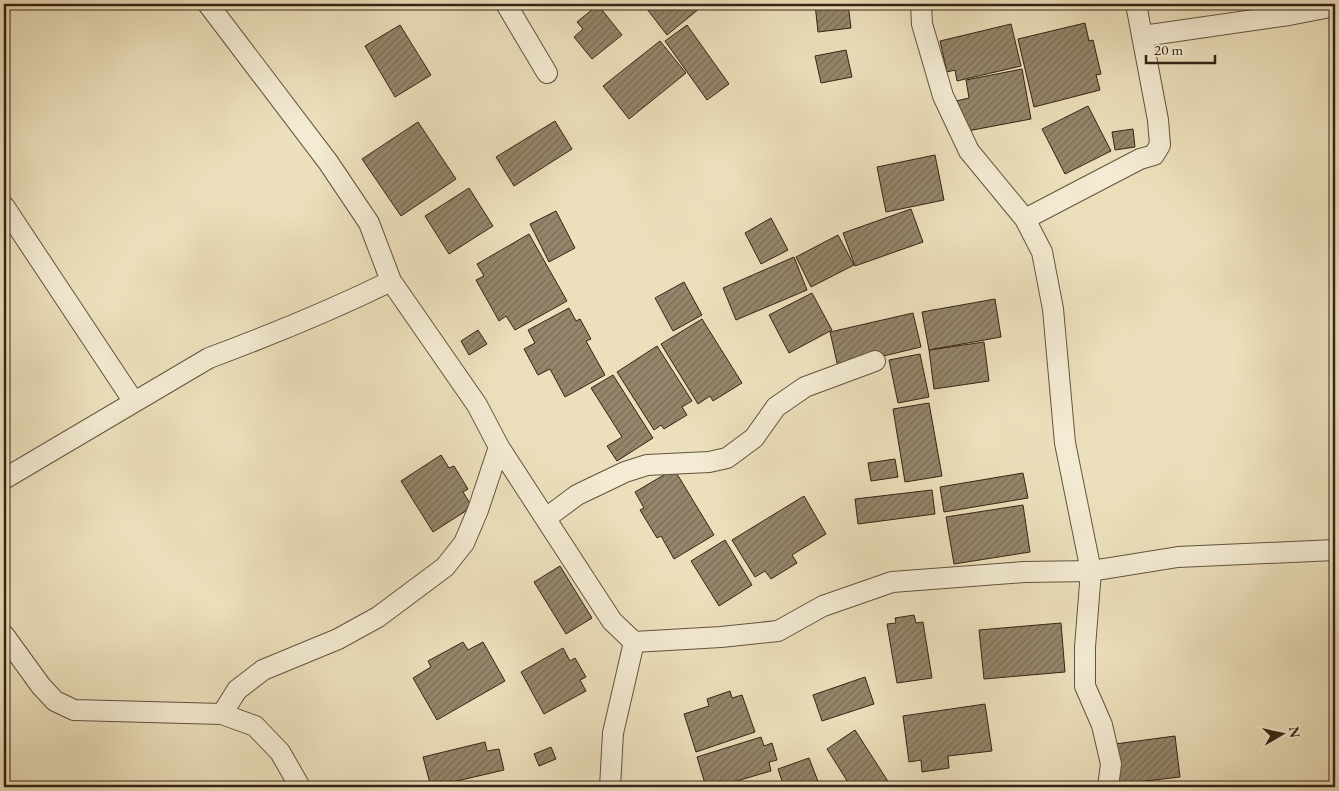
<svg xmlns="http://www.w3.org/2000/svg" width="1339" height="791" font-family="'EB Garamond',serif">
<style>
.building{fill:url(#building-hatch);stroke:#352414}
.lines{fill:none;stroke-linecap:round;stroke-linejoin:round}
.street-casing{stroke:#63533e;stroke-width:22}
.street{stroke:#f3ebd3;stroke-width:20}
</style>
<defs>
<pattern id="building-hatch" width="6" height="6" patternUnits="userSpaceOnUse" patternTransform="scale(1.25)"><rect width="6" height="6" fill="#94866b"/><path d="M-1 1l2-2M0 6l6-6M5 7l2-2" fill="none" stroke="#7a6d57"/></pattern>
</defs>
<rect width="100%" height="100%" fill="#ece0bc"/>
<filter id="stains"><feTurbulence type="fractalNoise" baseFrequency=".004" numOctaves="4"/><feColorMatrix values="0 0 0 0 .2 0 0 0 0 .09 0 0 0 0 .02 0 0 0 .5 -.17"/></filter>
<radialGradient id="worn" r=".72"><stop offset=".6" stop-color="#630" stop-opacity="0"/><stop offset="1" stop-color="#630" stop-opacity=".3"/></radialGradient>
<path class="building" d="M643 4H705L667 35Z
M815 4H848L851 28 818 32Z
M598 5 622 35 592 59 574 37 583 29 577 22Z
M1085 23 1089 41 1093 40 1101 74 1096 75 1100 90 1034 107 1018 39Z
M1011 24 1021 66 957 81 955 70 947 72 940 41Z
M400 25 431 75 395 97 365 46Z
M687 25 729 84 707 100 665 41Z
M660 41 686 73 629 119 603 86Z
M846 50 852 77 821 83 815 56Z
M1022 69 1031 119 962 132 956 101 969 98 966 80Z
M1088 106 1111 151 1065 174 1042 129Z
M555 121 572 149 514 186 496 157Z
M418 122 456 179 401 216 362 159Z
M1133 129 1135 147 1115 150 1112 132Z
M935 155 944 200 886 212 877 167Z
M469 188 493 226 449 254 425 216Z
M911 209 923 242 855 266 843 233Z
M556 211 575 248 549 262 530 224Z
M771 218 788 250 761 264 745 233Z
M529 234 567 301 515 330 506 316 499 321 476 280 484 276 477 264Z
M838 235 854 265 811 287 796 257Z
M794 257 807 290 736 320 723 288Z
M684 282 702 315 673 331 655 298Z
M812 293 832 330 789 353 769 315Z
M995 299 1001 337 929 350 922 312Z
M569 308 576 321 580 319 591 339 586 341 605 375 565 397 550 369 538 375 524 349 535 343 528 330Z
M913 313 921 347 838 367 830 332Z
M702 319 742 383 713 401 710 396 698 404 661 344Z
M478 330 487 344 469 355 461 341Z
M984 342 989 381 934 389 929 350Z
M657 346 692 401 682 407 687 415 664 429 661 425 654 430 617 372Z
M920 354 929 397 898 403 889 360Z
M613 375 653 438 617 461 607 446 622 437 591 388Z
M929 403 942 476 905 482 893 409Z
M441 455 449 468 454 466 468 489 463 492 472 507 433 532 401 481Z
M895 459 898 477 871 481 868 463Z
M674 469 714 535 674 559 661 536 657 538 640 510 644 508 635 492Z
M1023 473 1028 498 944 512 940 487Z
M932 490 935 514 858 524 855 499Z
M804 496 826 534 792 555 797 563 771 579 765 571 755 577 732 540Z
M1023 505 1030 552 954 564 946 517Z
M725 540 752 585 719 606 691 561Z
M560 566 592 618 566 634 534 582Z
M914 615 916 623 923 622 932 678 897 683 887 624 896 623 895 618Z
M1061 623 1065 672 984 679 979 630Z
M463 642 468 650 483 642 505 681 437 720 413 678 431 667 428 661Z
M563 648 570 661 575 658 586 677 580 680 586 691 544 714 521 672Z
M865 677 874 704 822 721 813 695Z
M730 691 732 698 742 695 755 732 696 752 684 714 709 706 707 699Z
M985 704 992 751 948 756 949 768 922 772 921 760 909 762 903 716Z
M855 730 891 786 890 787H851L827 749Z
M1175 736 1180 777 1120 784 1115 744Z
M761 737 764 746 772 743 777 760 769 762 771 771 716 787H706L697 757Z
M485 742 487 751 499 749 504 770 431 787 423 757Z
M551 747 556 759 539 766 534 754Z
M809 758 819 784 811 787H784L778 769Z"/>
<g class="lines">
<g class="street-casing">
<path id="street" d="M208 4 328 162 369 223 391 281
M506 4 547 73
M921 4 922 24 943 96 969 151 1025 219 1042 252 1053 309 1065 443 1091 571 1085 647V686L1102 725 1111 764 1108 787
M1143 36 1289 15 1335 6
M4 206 134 402
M1025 219 1140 159 1154 155 1160 145 1158 120 1136 4
M499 447 612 621 634 642 721 637 778 631 823 606 892 582 1024 572 1091 571 1178 557 1335 550
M4 479 209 358C271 335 332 310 391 281L477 405 499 447 478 510 464 543 445 567 378 617 338 639 263 670 237 690 222 714
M546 518 577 495 625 472 647 465 709 462 727 458 754 438 776 407 805 387 875 361
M4 635 41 686 55 701 74 710 222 714 255 726 280 752 300 787
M610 787 613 733 634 642"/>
</g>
<use href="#street" class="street"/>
</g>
<rect width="1339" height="791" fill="none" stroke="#ece0bc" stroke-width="20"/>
<rect x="5" y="5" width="1329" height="781" fill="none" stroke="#352414" stroke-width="2.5"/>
<rect x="10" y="10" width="1319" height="771" fill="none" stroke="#352414"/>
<g transform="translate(1282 734) rotate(81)" stroke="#f3ebd3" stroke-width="4" paint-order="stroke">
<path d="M0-4L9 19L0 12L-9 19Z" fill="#352414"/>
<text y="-8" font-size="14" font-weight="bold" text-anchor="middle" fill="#352414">N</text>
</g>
<path d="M1146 55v8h69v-8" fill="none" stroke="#352414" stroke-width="2.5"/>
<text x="1154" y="55" font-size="15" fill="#352414" stroke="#f3ebd3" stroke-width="4" paint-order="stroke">20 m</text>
<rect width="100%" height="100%" filter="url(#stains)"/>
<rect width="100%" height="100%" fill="url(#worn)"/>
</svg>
